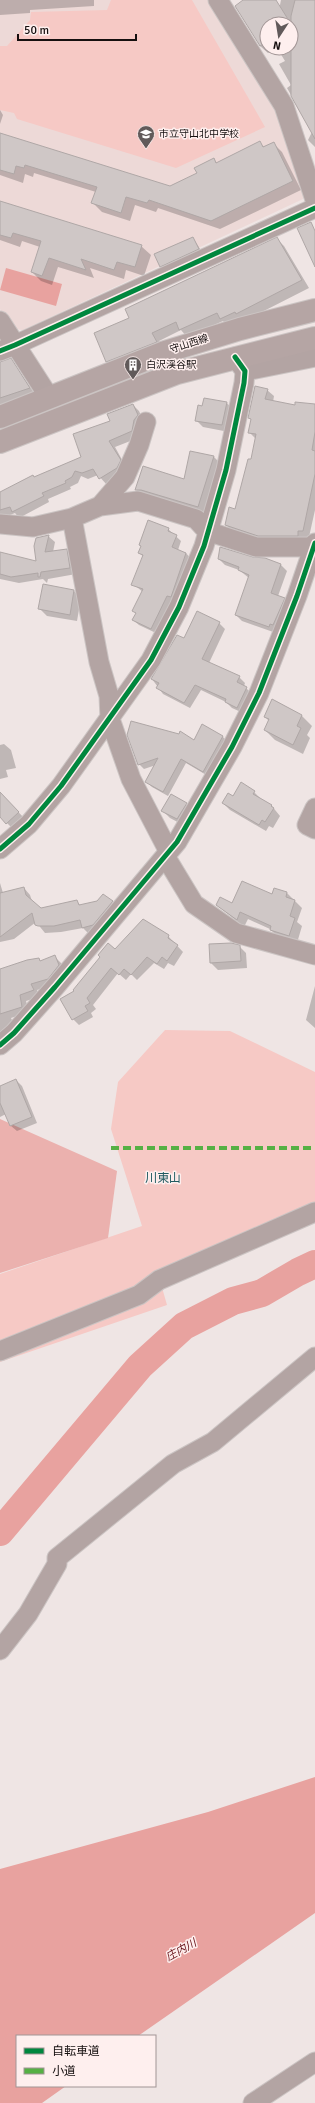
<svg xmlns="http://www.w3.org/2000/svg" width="315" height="2103" font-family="Signika,'Noto Sans JP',sans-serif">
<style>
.built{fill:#edd9d7}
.green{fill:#f6c9c5}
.forest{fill:#ebb1ae}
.water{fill:#e8a29f}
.shadow{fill:#0003}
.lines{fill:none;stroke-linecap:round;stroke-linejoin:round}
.river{stroke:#e8a29f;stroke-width:28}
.building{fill:#cfc7c6;stroke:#afa7a6}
.minor-casing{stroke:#cbc4c3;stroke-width:21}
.major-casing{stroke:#cbc4c3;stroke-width:24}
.minor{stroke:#b3a4a3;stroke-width:19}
.major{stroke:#b5a5a4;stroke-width:22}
.quiet{stroke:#55b044;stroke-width:4;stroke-dasharray:8 4;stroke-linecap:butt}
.cycleway-casing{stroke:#feefee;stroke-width:8}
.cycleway{stroke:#00873e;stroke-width:5}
.labels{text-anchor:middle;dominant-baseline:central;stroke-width:3;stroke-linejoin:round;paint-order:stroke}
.poi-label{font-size:10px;fill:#150f0f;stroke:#feefee;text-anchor:start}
.street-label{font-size:10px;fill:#150f0f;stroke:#feefee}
.water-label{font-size:11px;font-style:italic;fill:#661016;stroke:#feefee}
.quarter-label{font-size:12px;fill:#205a60;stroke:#feefee}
</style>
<rect width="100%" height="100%" fill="#efe5e4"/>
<path class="built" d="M0 0H210L279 110 306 188 303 199 23 330 13 329 0 309Z"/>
<path class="green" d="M111 0H192L265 127 176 168 17 119 14 113 0 110V46H7L30 20 31 12 107 10Z
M165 1030 230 1031 315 1072V1220L161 1284 167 1305 0 1362V1274L142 1226 111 1129 118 1082Z"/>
<path class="forest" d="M0 1119 117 1171 108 1238 0 1273Z"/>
<path class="water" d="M6 268 62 284 56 306 0 290Z
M315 1777V1913L138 2036H17V2086H66L42 2103H0V1869L208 1812Z"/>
<path class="shadow" d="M0 0H94V6L30 10V13L0 15Z
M246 0H269L278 15 281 0H315V147L308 140 312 132 287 88 291 85 279 64 285 61 277 48H291V24H267V48H275L268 53 260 46Z
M0 110 3 115 0 124Z
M0 134 170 187 198 174 214 159 217 163 260 143 264 147 273 143 282 152 301 190 220 229 158 208 156 212 135 205 130 221 102 212 93 203 96 192 34 173 33 177 25 174 23 183 0 175Z
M0 202 141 246 151 255 144 276 126 270 124 279 90 268 94 278 58 267 52 285 41 281 32 272 40 247 22 241 20 247 0 240Z
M193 238 202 252 164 270 161 266Z
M277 239 284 246 309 288 244 321 228 326 223 321 187 337 181 330 159 341 163 349 114 369 106 361 131 318 126 309Z
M11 360 35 394 0 405V363Z
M267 390 274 396 273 402 296 407 315 405V510L309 537H304V542H265L233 532 226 525 236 510 252 461 256 439 249 432 252 420 249 418Z
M226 402 233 410 229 432 203 427 196 420Z
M133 405 139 411 144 422 138 438 115 447 126 467 107 485 98 475 88 479 81 476 78 483 70 487 71 489 48 499 49 502 19 518 15 513 0 519V494L83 457 112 422Z
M191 452 214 457 221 464 205 513 149 497H143L136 490 143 467 185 480Z
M168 529 181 541 178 550 186 553 191 559 176 602 156 633 139 625 133 620 137 614 134 611 143 592 133 584 144 557 139 553 142 547 140 545Z
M48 536 55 542 53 552 66 550 73 557 76 574 48 579 47 583 43 579 19 583 0 579V553L37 562Z
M219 559 281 565 287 571 278 596 284 599 290 605 276 633 242 621 236 615 249 578 239 570 225 565Z
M74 591 81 598 77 621 47 616 40 609Z
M219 623 225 629 209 663 239 677 245 683 244 686 252 694 243 713 232 708 226 702 201 690 190 708 163 694 152 679 184 639Z
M273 700 302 716 312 726 307 735 310 738 303 754 275 740 265 730 269 721 265 717Z
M222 736 227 741 208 776 186 763 168 796 152 787 147 782 156 765 144 769 139 764 194 741Z
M4 744 11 750 16 768 6 770 8 777 0 779V745Z
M254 792 261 799 271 805 280 816 273 828 269 826 266 831 230 810 223 803 233 797Z
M2 795 25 819 14 830 0 816V797Z
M186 804 193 811 185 826 170 818 163 811Z
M0 883 3 893 24 888 30 895 32 901 40 909 76 901 81 906 112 902 119 909 89 934 83 928 61 932 45 933 36 922 14 939 0 942Z
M274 889 287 893 302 908 297 922 302 926 297 943 278 937 270 929 248 919 244 927 217 905H232L272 896Z
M168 936 183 952 174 966 168 963 164 969 154 963 137 980 131 974 126 980 118 973 93 1005 96 1009 91 1013 93 1017 79 1025 73 1019 76 991 115 951Z
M210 945 239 946 246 953 247 968 218 970 211 963Z
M55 957 61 963 65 972 54 985 37 990 39 997 26 1001 29 1012 11 1018 15 1026 0 1039V989L38 959 41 962Z
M315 986V1028L306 1020Z
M16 1080 22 1086 37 1123 17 1131 11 1126 6 1114 0 1117V1087Z"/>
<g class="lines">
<path class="river" d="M0 1532 140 1366 184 1326 233 1301 262 1293 298 1272 315 1264"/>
</g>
<path class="building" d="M243 0H276L291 24H267V42L260 46 235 6Z
M295 0H315V139L291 96V16Z
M0 133 170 186 197 173 194 168 214 158 216 163 260 141 263 147 274 142 293 181 211 221 149 200 147 203 126 197 121 213 91 203 97 187 25 165 24 168 16 166 14 174 0 170Z
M0 201 142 245 135 267 117 262 114 270 81 259 86 270 49 258 42 276 31 272 41 241 13 233 11 238 0 235Z
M311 222 315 231V267L297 228Z
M193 237 199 249 160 267 154 254Z
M277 237 302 280 236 314 235 312 220 319 217 313 179 330 176 322 152 333 157 342 106 362 94 333 129 318 125 309Z
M11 358 30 388 0 398V362Z
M255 386 268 389 265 399 295 405V402L315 404V432L312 450 315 451V474L303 531H298V536H258L225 525 229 507 235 509 248 459H251L256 434 248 433 251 419 248 418Z
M204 398 227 402 222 425 195 421 198 405 202 406Z
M133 404 138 415 134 420 132 431 109 441 121 460 117 468 99 479 93 469 82 473 75 471 72 477 65 481 66 483 42 493 44 496 12 512 10 507 0 510V492L33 475 34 477 81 457 73 434 110 421 107 414Z
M190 451 214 456 198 507 141 490H135L143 466 184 479Z
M148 520 169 528 168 531 177 535 172 547 186 553 171 597 167 596 151 629 132 620 136 613 132 611 143 589 131 585 143 555 138 553 141 546 139 545Z
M49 535 45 552 67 549 70 568 41 572 40 577H38V573L11 577 0 574V552L36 561 34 546 36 538Z
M220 547 253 557 265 558 281 564 271 593 285 598 273 625 270 624 269 627 235 615 249 575 238 570 239 567 218 559Z
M43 584 74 590 70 615 38 609Z
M197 611 220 622 202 659 240 676 237 682 247 687 237 708 225 702 226 699 195 685 184 703 156 688 159 683 151 679 177 635 184 638Z
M272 699 302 715 297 726 301 728 293 745 264 730 269 719 264 717Z
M131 721 179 734 180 731 194 740 202 724 223 736 203 772 181 759 163 792 145 782 158 758 138 765 127 735Z
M241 782 255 791 253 794 272 805 271 806 274 808 265 822 262 820 259 825 222 803 228 793 233 796Z
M0 792 19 812 6 824 0 817Z
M171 794 187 803 177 819 161 811Z
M242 881 272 894 274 888 287 892 286 897 295 900 290 916 295 918 289 936 270 930 271 926 240 912 237 920 216 905 220 897 232 903Z
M24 887 26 895 41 908 77 900 79 905 97 901 103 894 113 901 93 925 82 928 80 920 54 926H38L35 925 32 913 0 937V893Z
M143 919 169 935 168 938 178 945 167 961 162 957 157 964 147 957 131 975 124 969 119 975 111 968 87 998 90 1003 85 1006 88 1011 72 1020 60 999 74 991 73 990 100 957 98 955 108 943 115 949Z
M231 943 240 945 241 961 210 963 209 944Z
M55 955 59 965 48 979 31 984 34 990 20 995 22 1007 0 1014V969L27 960 39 958 40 961Z
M16 1079 32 1117 10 1126 0 1103V1086Z"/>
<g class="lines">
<g class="minor-casing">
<path id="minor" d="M218 0 284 106 315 200
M0 321 49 397
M0 351 15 345 315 208
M245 371 315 357
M100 506 125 477 139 445 146 422
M72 518 99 662 109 696 110 719 131 779 169 852
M0 524 33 527 72 518 100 506 138 501 196 519 207 531 256 547H315
M315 808 307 825 315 829
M0 849 29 824 61 786 151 660 179 607 204 546 226 470 244 383 245 371 235 357
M165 856 194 904 236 933 315 955
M0 1045 14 1033 55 987 177 842 232 747 259 693 297 596 315 543
M0 1351 139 1295 159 1280 315 1212
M0 1650 28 1614 57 1564V1558L173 1464 213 1442 315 1357
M253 2103 315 2062"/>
</g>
<g class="major-casing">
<path id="major" d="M0 417 165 352 240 329 315 310
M0 442 177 373 315 338"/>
</g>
<use href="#minor" class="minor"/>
<use href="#major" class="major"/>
<path class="quiet" d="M111 1148H315"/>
<g class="cycleway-casing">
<path id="cycleway" d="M0 351 15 345 315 208
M0 849 29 824 61 786 151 660 179 607 204 546 226 470 244 383 245 371 235 357
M0 1045 14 1033 55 987 177 842 232 747 259 693 297 596 315 543"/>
</g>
<use href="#cycleway" class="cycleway"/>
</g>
<defs>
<g id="school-pin" transform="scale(0.9)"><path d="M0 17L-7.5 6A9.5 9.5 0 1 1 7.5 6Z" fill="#615a5a" stroke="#feefee"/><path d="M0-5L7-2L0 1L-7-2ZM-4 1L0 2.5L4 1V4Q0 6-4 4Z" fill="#fff"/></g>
<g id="building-pin" transform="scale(0.9)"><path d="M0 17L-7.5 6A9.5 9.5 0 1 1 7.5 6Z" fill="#615a5a" stroke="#feefee"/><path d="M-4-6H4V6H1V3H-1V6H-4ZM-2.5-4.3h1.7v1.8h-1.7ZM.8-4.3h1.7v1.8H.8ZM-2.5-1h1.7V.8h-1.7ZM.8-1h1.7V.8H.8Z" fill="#fff"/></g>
</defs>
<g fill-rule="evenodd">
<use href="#school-pin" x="146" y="134"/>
<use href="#building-pin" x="133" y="365"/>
</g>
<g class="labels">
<g class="poi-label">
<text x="159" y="134">市立守山北中学校</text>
<text x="146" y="365">白沢渓谷駅</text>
</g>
<g class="street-label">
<text transform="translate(189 344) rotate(-18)">守山西線</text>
</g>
<g class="water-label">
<text transform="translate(181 1950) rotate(-29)">庄内川</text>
</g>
<g class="quarter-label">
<text x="163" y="1178">川東山</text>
</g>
</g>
<rect x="16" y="2035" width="140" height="52" fill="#feefee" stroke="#a19595"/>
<rect x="24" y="2048" width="20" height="6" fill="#00873e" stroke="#a19595"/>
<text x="52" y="2055" font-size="12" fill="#150f0f">自転車道</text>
<rect x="24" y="2068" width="20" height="6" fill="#55b044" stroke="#a19595"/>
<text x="52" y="2075" font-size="12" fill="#150f0f">小道</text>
<g transform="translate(279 36) rotate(192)"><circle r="19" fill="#feefee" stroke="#a19595"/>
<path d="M0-3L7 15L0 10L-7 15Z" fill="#615a5a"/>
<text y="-6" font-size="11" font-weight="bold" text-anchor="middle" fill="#150f0f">N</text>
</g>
<path d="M18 34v6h118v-6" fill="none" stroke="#150f0f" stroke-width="2"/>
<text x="24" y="34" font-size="12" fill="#150f0f" stroke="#feefee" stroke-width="3" paint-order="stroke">50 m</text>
</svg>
